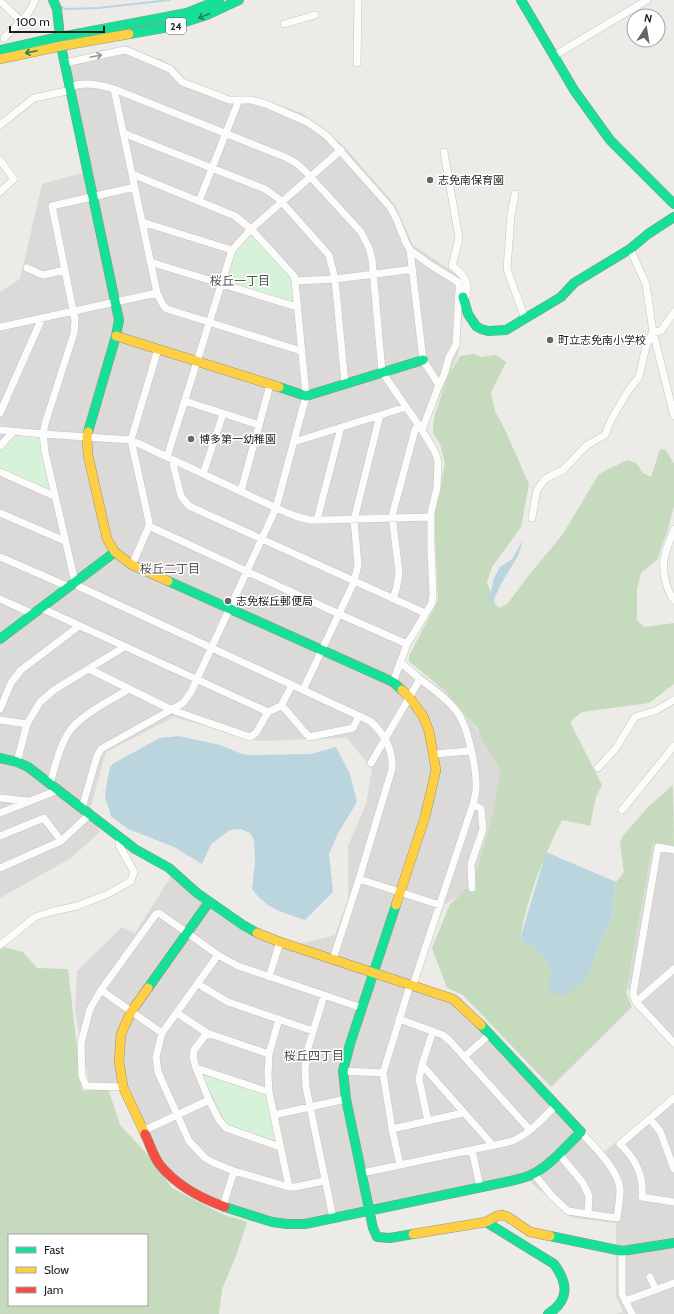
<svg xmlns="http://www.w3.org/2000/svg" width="674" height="1314" font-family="Cabin,'Noto Sans JP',sans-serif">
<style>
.residential{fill:#dcdad8}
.forest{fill:#c6dabd;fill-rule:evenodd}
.park{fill:#d6f2d8}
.water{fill:#bbd5df}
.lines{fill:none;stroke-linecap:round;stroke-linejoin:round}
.stream{stroke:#bbd5df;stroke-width:2}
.street-casing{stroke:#c5c4c3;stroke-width:8}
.fast-casing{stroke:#939580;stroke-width:10}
.slow-casing{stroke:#939580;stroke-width:10}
.jam-casing{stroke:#939580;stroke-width:10}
.street{stroke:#fcfcfb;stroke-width:7}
.fast{stroke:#16e098;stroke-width:9}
.slow{stroke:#ffcf43;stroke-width:9}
.jam{stroke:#f24e42;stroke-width:9}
.oneway{stroke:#1a7f5b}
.oneway2{stroke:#989898}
.poi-dot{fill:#666664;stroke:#fff;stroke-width:1.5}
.labels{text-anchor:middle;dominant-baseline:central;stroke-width:3;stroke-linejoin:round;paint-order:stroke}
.shield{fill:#fff;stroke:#626262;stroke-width:1}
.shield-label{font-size:10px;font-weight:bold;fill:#1e1e1e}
.poi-label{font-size:11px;fill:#1e1e1e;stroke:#fff;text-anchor:start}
.neighbourhood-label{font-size:12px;fill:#515151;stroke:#fff}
</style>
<rect width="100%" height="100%" fill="#edebe7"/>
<path class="residential" d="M124 48 163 60 184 79 225 96H254L302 113 343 145 395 205 413 245 461 277 462 321 458 355 426 427 440 459 433 514 436 599 407 652 405 662 457 701 505 769 477 884 444 905 418 982 460 998 604 1152 674 1094V1314H615L623 1312 616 1296V1223L572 1218 528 1180 287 1226 174 1185 119 1084 89 1082 75 1012 77 971 122 927 135 933 175 870 246 923 299 944 335 935 348 899V846L366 804 372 769 347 738 257 741 174 717 106 752 91 806 100 832 71 858 0 898V292L20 279 42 184 82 173 63 61Z
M654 839 674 840V1046L627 988Z"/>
<path class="forest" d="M474 354 481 357 496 355 506 362 491 393 495 411 505 430 529 484 521 527 492 567 487 582 495 604 499 608 508 603 529 575 563 534 599 474 627 460 636 463 643 473 651 477 660 449 666 450 674 464V506L667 532 657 560 641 573 637 589V620L644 627 674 623V684L649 703 582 712 570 722 602 785 596 797 590 826 562 820C543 858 527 897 520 939L538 950 551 969 589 975 597 950 611 920 616 882 624 872 620 843 623 836 648 807 673 785 674 846 653 843 626 993 632 1007 551 1087 463 995 447 988 432 948 450 904 474 881 492 818 501 770 482 739 478 729 447 693 409 661V656L438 600 434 517 445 464 440 444 433 433V428L435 414 447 378 460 356Z
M0 946 23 952 37 968 68 969 82 1091 108 1088 120 1125 150 1157 172 1188 222 1214 247 1222 236 1256 222 1289 219 1314H0ZM9 1235H147V1305H9Z"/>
<path class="park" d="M251 234 292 278 293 299 291 303 226 282V279L234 251Z
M16 435 41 437V452L50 491 0 468V451Z
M205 1075 263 1094 267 1097 276 1137 274 1141 226 1124 204 1078Z"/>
<path class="water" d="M523 540 518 556 501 584 491 606 489 600 494 578 500 567 512 559Z
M179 736 220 745 242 754 250 755 311 754 336 747 350 774 357 802 338 833 329 854 333 892 305 920C281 912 267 909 252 889L255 862 254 840 250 833 241 829 230 830 211 844 202 864 174 847 128 829 111 816 105 797 106 787 110 767 114 763 160 738Z
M546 852 616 882 611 920 597 950 589 975 566 996 548 992 551 969 538 950 520 939Z"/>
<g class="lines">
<path class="stream" d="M61 7 66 9 98 8 170 0"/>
<g class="street-casing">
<path id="street" d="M0 1 21 21
M284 24 315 15
M4 38C15 27 30 15 35 0
M554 56 647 0
M65 63 124 50 128 51 170 69 182 82 206 91 229 100H251L266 104 307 122 327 136 390 207 396 218 406 243 410 250 432 266 458 282 463 297 466 296C470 282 463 273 452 266L459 238 444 152
M357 63 358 0
M70 87C84 81 100 85 114 89L285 157 296 163 306 172 361 232 369 248 372 259 382 372 422 430 435 452 438 461 437 488 431 512V550L433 593 432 603 407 644 393 682
M114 89 157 293 163 305 167 309 301 351
M0 125 34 98 71 90
M123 133 265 189 279 199 329 255 335 279 345 384
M0 160 14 179 0 192
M135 187 52 206 75 320 74 333 45 424 43 434 45 452 75 582 80 587 370 721C385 734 393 749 392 769L359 879 333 959
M515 194 511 215 507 269 525 319
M199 201 239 100
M142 222 232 250
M630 249 646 284 653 332 674 416
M410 250 423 360 439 385
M150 262 297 307
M27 268 43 275 65 270
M295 281 335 279 407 270 413 271
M0 327 157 293
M653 332 661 331 674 312
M158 349 131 440 149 522V526L339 614 407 644
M185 401 259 425
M0 413 42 318
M0 430 43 434 131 440 276 508 295 516 310 520H322L431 517
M422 430 439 385 444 375 449 357 456 345 459 291
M294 442 406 407
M0 446 13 432
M167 457 232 250 251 229 341 150
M174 460 173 464 181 496 189 506 425 613
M0 472 54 496
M203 474 223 414
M241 491 270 385
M0 513 65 541
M532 518 537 490 545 479 563 470 587 445 605 435 611 420 628 391 639 377 646 346 653 332
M317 520 341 427
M674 529C671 538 667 546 665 555 661 568 666 590 674 600
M0 557 69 587
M132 565 149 526
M0 599 33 614
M393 599 397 586 399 572 392 516 415 430 418 425
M41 608 268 712
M400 662 420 679
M89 669 172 710 250 737 256 733 268 712 281 706 292 685
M303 690 354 582 358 565 354 520 380 415
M281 706 285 709 309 737 353 728 359 716
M0 709 11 683 21 670 79 626
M0 720 27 724
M434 754 470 751
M17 762 27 724 40 702 54 690 124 647
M371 763 420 679C433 689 448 699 457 712 468 726 477 771 476 789 476 794 474 799 473 804L413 985
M598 768 616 748 635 717 657 710 674 700
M50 784C55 767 59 747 69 732 78 716 113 699 129 689
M0 798 28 801
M82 808 97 756 101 749 183 703 191 692 276 508 306 396 295 281 294 276 251 229 235 216 132 174
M622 810 674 746
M0 813 58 790
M0 836 44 818 61 841
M674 850 658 847 633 994 636 1002 674 1043
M0 868 61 841 90 814
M359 879 440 905
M472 888 471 864 483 829 481 809 473 804
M0 945 35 917 50 912 77 906 108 894 131 881 134 872 119 845 120 838
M218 955 162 1033 156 1057 158 1072 189 1141 205 1158 214 1163 234 1171 289 1187H295L324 1181
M269 977 280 942
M198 984 228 1002 313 1031
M101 990 162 1033
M324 996 308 1048 305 1069 306 1087 333 1218
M636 1002 674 969
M177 1013 207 1033 269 1054
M279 1019 269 1054 268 1075 269 1092 289 1187
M399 1019 443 1035 450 1041 530 1130
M433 1031 422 1065 490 1142V1146
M207 1033 194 1050 193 1057 196 1068 209 1100 219 1120 226 1128 280 1147
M464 1057 490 1034
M422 1065 419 1079 428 1121
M196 1068 269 1092
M343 1071 383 1073
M123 1087 86 1086 82 1076 81 1043 90 1009 101 990 156 914 159 913 218 955 238 966 362 1008
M674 1098 620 1144C635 1158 644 1176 642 1197L674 1202
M274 1115 346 1099
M650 1119 660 1131 674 1169
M392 1129 463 1113
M143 1131 209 1100
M472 1150 480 1187
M559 1154 583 1183 589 1196 588 1214
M400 1165 392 1129 383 1073 410 985
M362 1173 509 1142C528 1136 542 1119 556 1105
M534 1174 552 1196 568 1211 617 1218C618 1209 620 1199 620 1189 618 1169 594 1147 581 1132
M223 1206 234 1171
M622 1251V1294L632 1314
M650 1277 656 1290
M625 1301 674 1283"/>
</g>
<g class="fast-casing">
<path id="fast" d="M53 0 57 9 61 46 119 320 116 336 88 432
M521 0 574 90 610 140 674 204
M129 34 169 27 207 15 239 0
M0 50 50 39 187 13 219 0
M463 297 468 314 476 326 481 329 488 331 506 330 561 297 574 283 630 249 648 234 674 217
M279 387 306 396 423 360
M168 581 393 682 402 690
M0 639 115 552
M0 758 17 762 28 767 135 849 169 868 197 893 243 925 257 933
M396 905 350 1044 343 1071 346 1099 373 1228 377 1237 390 1238 413 1234
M148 988 209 902
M225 1207 272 1222 287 1224H305L506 1182C515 1180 525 1178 533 1174 552 1164 566 1146 581 1132L481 1025
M486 1222 554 1264C568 1283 570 1300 548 1314
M550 1236 622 1251 674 1243"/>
</g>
<g class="slow-casing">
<path id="slow" d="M0 59 61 46 129 34
M116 336 279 387
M88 432 87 437 88 455 107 539 115 552 132 565 168 581
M396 905 425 817 436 770 429 731 423 716 409 697 402 690
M257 933 280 942 453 999 481 1025
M145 1134 123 1087 119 1061 121 1034 131 1012 148 988
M413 1234 486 1222 497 1216 502 1215 508 1217 530 1232 550 1236"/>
</g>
<g class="jam-casing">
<path id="jam" d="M145 1134C150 1144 153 1156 160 1165 177 1186 200 1198 225 1207"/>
</g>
<use href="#street" class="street"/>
<use href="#fast" class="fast"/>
<use href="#slow" class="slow"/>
<use href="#jam" class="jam"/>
</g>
<defs><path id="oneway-shaft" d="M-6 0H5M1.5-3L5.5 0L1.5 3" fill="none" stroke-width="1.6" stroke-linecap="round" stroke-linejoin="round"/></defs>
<g class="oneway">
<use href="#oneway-shaft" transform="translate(204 16) rotate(158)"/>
<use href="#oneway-shaft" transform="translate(31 52) rotate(168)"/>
</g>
<use class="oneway2" href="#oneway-shaft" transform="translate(96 56) rotate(-12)"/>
<g class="poi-dot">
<circle cx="430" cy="180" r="4"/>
<circle cx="550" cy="340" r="4"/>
<circle cx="191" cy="439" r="4"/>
<circle cx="228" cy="601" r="4"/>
</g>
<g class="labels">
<rect class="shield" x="166" y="18" width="20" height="16" rx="3"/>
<g class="shield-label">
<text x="176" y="26">24</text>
</g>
<g class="poi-label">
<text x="438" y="180">志免南保育園</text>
<text x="558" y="340">町立志免南小学校</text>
<text x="199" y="439">博多第一幼稚園</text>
<text x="236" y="601">志免桜丘郵便局</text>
</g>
<g class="neighbourhood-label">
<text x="240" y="280">桜丘一丁目</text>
<text x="170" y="568">桜丘二丁目</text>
<text x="314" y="1055">桜丘四丁目</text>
</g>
</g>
<rect x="8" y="1234" width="140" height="72" fill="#ffffff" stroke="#a5a5a5"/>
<rect x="16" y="1247" width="20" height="6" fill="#16e098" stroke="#a5a5a5"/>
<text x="44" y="1254" font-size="12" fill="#1e1e1e">Fast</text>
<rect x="16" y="1267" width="20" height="6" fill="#ffcf43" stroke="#a5a5a5"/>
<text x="44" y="1274" font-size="12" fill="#1e1e1e">Slow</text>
<rect x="16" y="1287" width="20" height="6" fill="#f24e42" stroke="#a5a5a5"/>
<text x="44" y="1294" font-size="12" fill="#1e1e1e">Jam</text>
<g transform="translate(646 28) rotate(12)"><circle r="19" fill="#ffffff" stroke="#a5a5a5"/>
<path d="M0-3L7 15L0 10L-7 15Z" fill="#666664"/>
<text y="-6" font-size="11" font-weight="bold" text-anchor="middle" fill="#1e1e1e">N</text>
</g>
<path d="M10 26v6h94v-6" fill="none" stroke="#1e1e1e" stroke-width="2"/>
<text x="16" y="26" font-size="12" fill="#1e1e1e" stroke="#ffffff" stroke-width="3" paint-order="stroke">100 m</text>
</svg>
